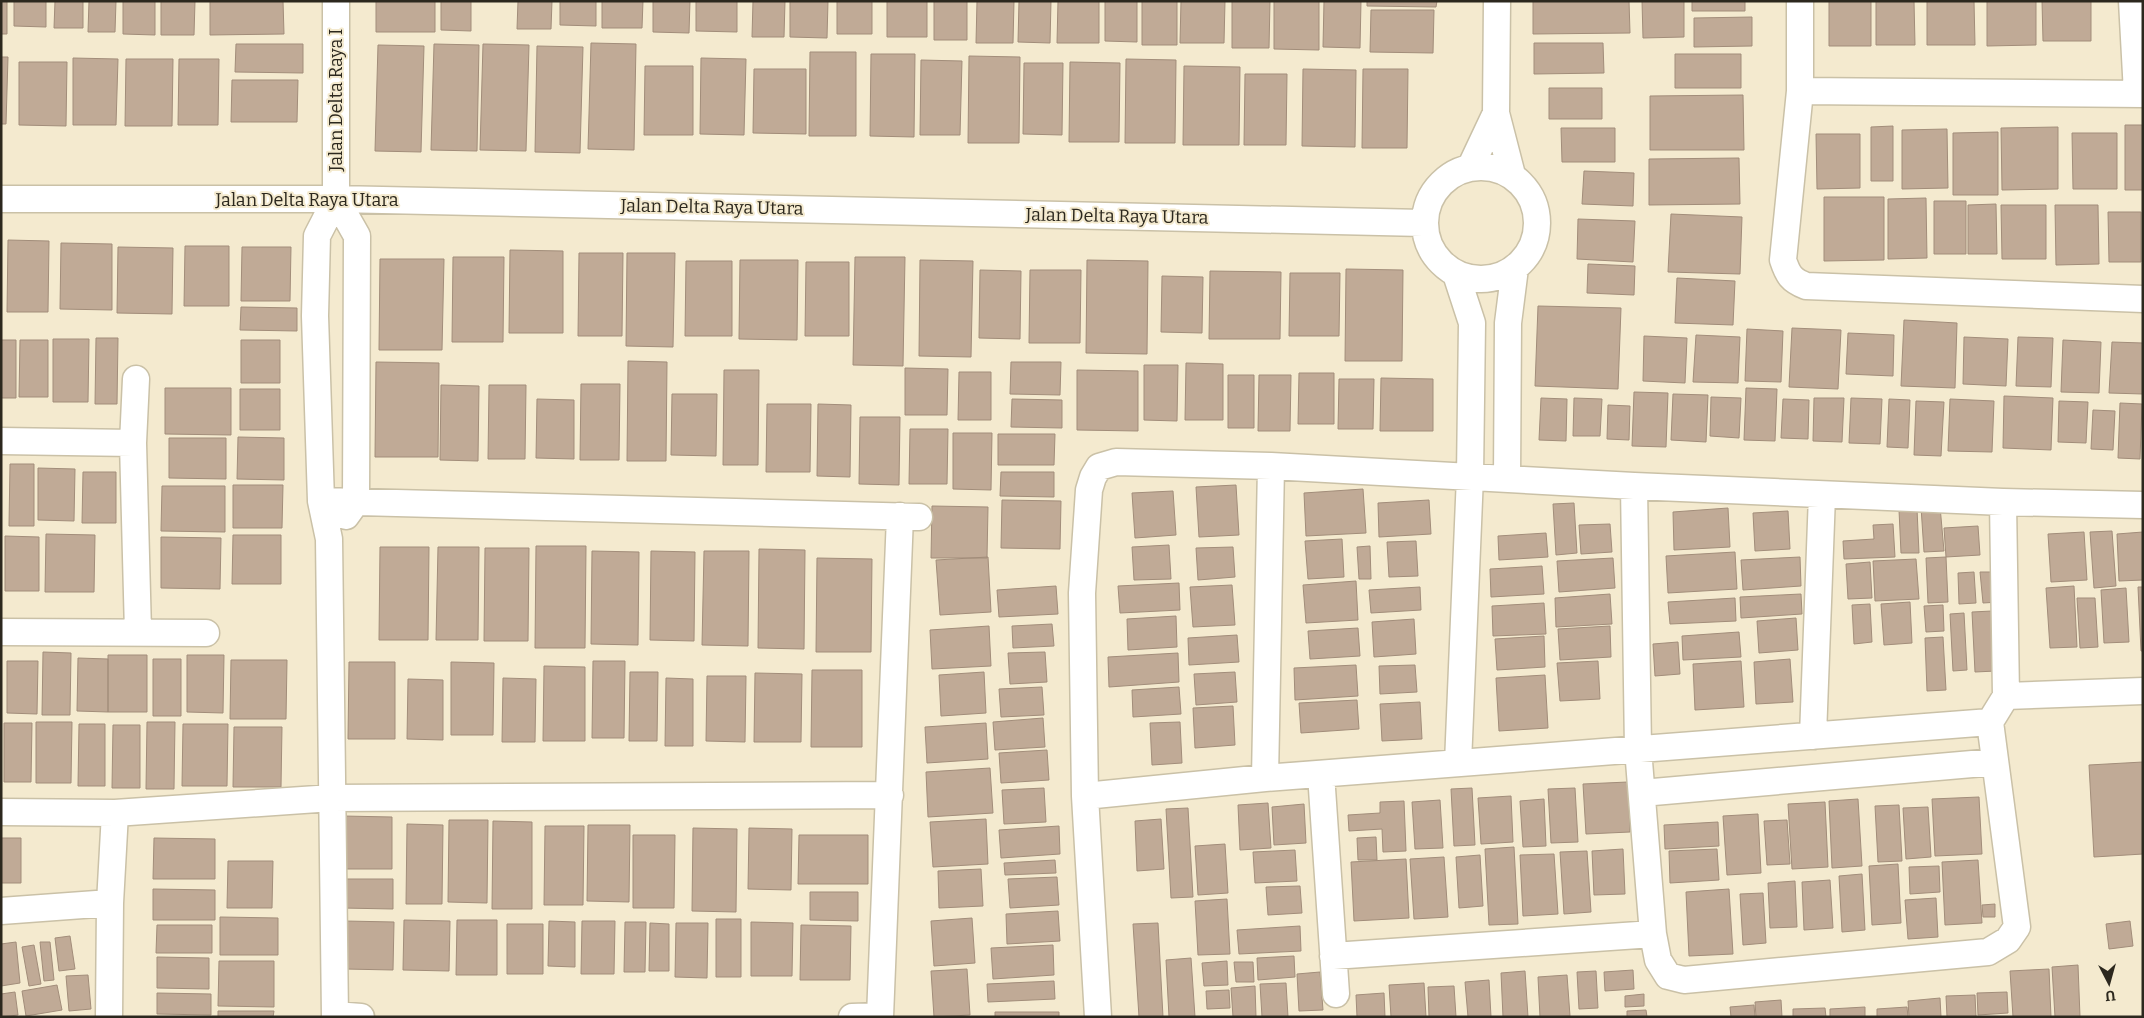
<svg xmlns="http://www.w3.org/2000/svg" width="2144" height="1018" font-family="Bitter,serif">
<style>
.building{fill:#c0aa96;stroke:#a28d7a}
.lines{fill:none;stroke-linecap:round;stroke-linejoin:round}
.minor-casing{stroke:#cac1a7;stroke-width:29}
.minor{stroke:#fff;stroke-width:26}
.labels{text-anchor:middle;dominant-baseline:central;stroke-width:4;stroke-linejoin:round;paint-order:stroke}
.street-label{font-size:18px;fill:#2c281e;stroke:#f4eacf}
</style>
<rect width="100%" height="100%" fill="#f4eacf"/>
<path class="building" d="M1 1H7V34H1Z
M14 1H46V27L14 26Z
M55 1H83V28H54Z
M89 1H116L115 32H88Z
M123 1H155V35L123 34Z
M161 1H195L194 35H161Z
M210 1H283L284 34 210 35Z
M376 1H435V32H376Z
M441 1H471V31L441 30Z
M518 1H552L551 29H517Z
M560 1H596V26L560 25Z
M602 1H643L642 28H602Z
M653 1H690L689 33 653 32Z
M696 1H737V32L696 31Z
M753 1H785L784 37H752Z
M790 1H828L827 38 790 37Z
M837 1H872V34H837Z
M887 1H927V37H887Z
M934 1H967V40H934Z
M977 1H1014L1013 43H976Z
M1019 1H1051L1050 43 1018 42Z
M1058 1H1099V43H1057Z
M1105 1H1137V42L1105 41Z
M1142 1H1177V45H1142Z
M1181 1H1225L1224 43H1180Z
M1232 1H1270L1269 48H1232Z
M1274 1H1319V50L1274 49Z
M1324 1H1361L1360 48 1323 47Z
M1367 1H1437L1436 7 1367 6Z
M1533 1H1629L1630 33 1533 34Z
M1642 1H1684V37L1643 38Z
M1692 1H1745V11H1692Z
M1829 1H1871V46H1829Z
M1876 1H1914L1915 45H1876Z
M1927 1H1974L1975 45H1927Z
M1987 1H2036V45L1987 46Z
M2042 1H2091V41H2043Z
M1371 10H1434L1433 53 1370 52Z
M1752 17V46L1694 47V18Z
M591 43 636 44 634 150 588 149Z
M1534 43H1603L1604 73 1534 74Z
M236 44H303V73L235 72Z
M434 44 479 45 477 151 431 150Z
M483 44 529 45 526 151 480 150Z
M378 45 424 46 421 152 375 151Z
M537 46 583 47 580 153 535 152Z
M810 52H856V136H809Z
M871 54H915L914 137 870 136Z
M1675 54H1741V88H1675Z
M969 56 1020 57 1019 143H968Z
M1 57H8L6 124H1Z
M73 58 118 59 116 125H73Z
M701 58 746 59 744 135 700 134Z
M126 59H173L172 126H125Z
M179 59H219L218 125H178Z
M1126 59 1176 60 1175 143H1125Z
M921 60 962 61 960 135H920Z
M19 62H67L66 126 19 125Z
M1070 62 1120 63 1119 142H1069Z
M1024 63H1063L1062 135 1023 134Z
M645 66H693V135H644Z
M1184 66 1240 67 1239 145H1183Z
M754 69H806V134L753 133Z
M1303 69 1356 70 1355 147 1302 146Z
M1363 69H1408L1407 148H1362Z
M1245 74H1287L1286 145H1244Z
M232 80H298L297 122H231Z
M1549 88H1602V119H1549Z
M1743 95 1744 150H1650V96Z
M2125 125H2143V190H2125Z
M1893 126V181H1871V127Z
M2058 127V189L2002 190 2001 128Z
M1561 128H1615V162H1562Z
M1947 129 1948 188 1902 189V130Z
M1998 132V195H1953V133Z
M2072 133H2117V189H2073Z
M1816 134H1860V188L1817 189Z
M1739 158 1740 204 1649 205V159Z
M1584 171 1634 173 1633 206 1582 204Z
M1824 197H1884V260L1824 261Z
M1926 198 1927 258 1888 259V199Z
M1934 201H1966V254H1934Z
M1996 204 1997 254H1968V205Z
M2001 205H2046V259H2002Z
M2055 205H2098L2099 264 2056 265Z
M2108 212H2141V262H2109Z
M1671 214 1742 217 1740 274 1668 272Z
M1578 219 1635 221 1633 262 1577 259Z
M8 240 49 241 48 312H7Z
M61 243 112 244V310L60 309Z
M185 246H229V306H184Z
M118 247 173 248 172 314 117 313Z
M242 247H291L290 301H241Z
M510 250 563 251V333H509Z
M579 253H623L622 336H578Z
M627 253H675L673 347 626 346Z
M453 257H504L503 342H452Z
M855 257H905L903 366 853 365Z
M380 259H444L442 350H379Z
M740 260H798L797 340 739 339Z
M920 260 973 261 971 357 919 356Z
M1087 260 1148 261 1147 354 1086 353Z
M686 261H732V336H685Z
M806 262H849V336H805Z
M1588 264 1635 266 1634 295 1587 293Z
M1346 269 1403 270 1402 361H1345Z
M980 270 1021 271 1020 339 979 338Z
M1030 270H1081L1080 343H1029Z
M1210 271 1281 272 1280 339H1209Z
M1290 273H1340L1339 336H1289Z
M1162 276 1203 277 1202 333 1161 332Z
M1677 278 1735 281 1733 325 1675 323Z
M1538 306 1621 308 1618 389 1535 386Z
M241 307 297 308V331L240 330Z
M1904 320 1957 323 1955 388 1901 386Z
M1792 328 1841 330 1838 389 1789 387Z
M1747 329 1783 331 1781 382 1745 381Z
M1848 333 1894 335 1893 376 1846 374Z
M1696 335 1740 337 1738 383 1693 382Z
M1644 336 1687 338 1685 383 1643 381Z
M1964 337 2008 339 2006 386 1963 384Z
M2018 337 2053 338 2051 387 2016 386Z
M96 338H118L117 404H95Z
M53 339H89L88 402H53Z
M1 340H16V398H1Z
M20 340H48V397H19Z
M241 340H280V383H241Z
M2063 340 2101 342 2099 393 2061 392Z
M2112 342 2143 343V394L2109 393Z
M628 361 667 362 666 461H627Z
M376 362 439 363 438 457H375Z
M1011 362H1061L1060 395 1010 394Z
M1186 363 1223 364V420H1185Z
M1144 365H1178L1177 421 1144 420Z
M905 368 948 369 947 415H905Z
M724 370H759L758 465H723Z
M1077 370 1138 371V431L1077 430Z
M959 372H991V420H958Z
M1299 373H1334V424H1298Z
M1228 375H1254V428H1228Z
M1259 375H1291L1290 431H1258Z
M1381 378 1433 379V431H1380Z
M1339 379H1374L1373 429H1338Z
M581 384H620L619 460H580Z
M441 385 479 386 478 461 440 460Z
M489 385H526L525 459H488Z
M165 388H231V435L165 434Z
M1746 388 1777 389 1775 441 1744 440Z
M240 389H280V430H240Z
M1634 392 1668 393 1666 447 1632 446Z
M672 394H717L716 456 671 455Z
M1673 394 1708 395 1706 442 1671 440Z
M2004 396 2053 398 2051 450 2003 448Z
M1711 397 1741 398 1739 438 1710 436Z
M1541 398 1567 399 1566 441 1539 440Z
M1574 398 1602 399 1600 436H1573Z
M1814 398H1844L1842 442 1813 441Z
M1851 398 1882 399 1880 444 1849 443Z
M537 399 574 400V459L536 458Z
M1012 399 1062 400V428L1011 427Z
M1783 399 1809 400 1808 439 1781 438Z
M1889 399 1910 400 1908 448 1887 447Z
M1950 399 1994 401 1992 452 1948 451Z
M1916 401 1944 402 1941 456 1914 455Z
M2059 401 2088 402 2086 443 2058 442Z
M2120 403 2142 404 2140 459 2118 458Z
M767 404H811L810 472H766Z
M818 404 851 405 850 477 817 476Z
M1608 405 1630 406 1629 440 1607 439Z
M2093 410 2115 411 2113 450 2091 449Z
M860 417H900L899 485 859 484Z
M910 429H948L947 484H909Z
M953 433H992L991 490 953 489Z
M998 434H1055L1054 465H998Z
M238 437 284 438V480L237 479Z
M169 438H226V479L169 478Z
M10 464H34V526H9Z
M38 468 75 469 74 521 38 520Z
M83 472H116V523H82Z
M1001 472H1054V497L1000 496Z
M233 485H283L282 528H233Z
M1236 485 1239 535 1199 537 1196 487Z
M162 486H225V532L161 531Z
M1363 489 1366 533 1306 536 1304 493Z
M1173 491 1176 535 1135 538 1132 493Z
M1002 500 1061 501 1060 549 1001 548Z
M1429 500 1431 534 1379 537 1378 503Z
M1574 503 1577 553 1556 555 1553 504Z
M932 506 988 507 987 558H931Z
M1940 506 1944 551 1924 552 1921 507Z
M1728 508 1730 547 1674 550 1673 512Z
M1917 509 1919 553H1901L1899 510Z
M1788 511 1790 549 1755 551 1753 513Z
M1610 524 1612 552 1581 554 1579 525Z
M1893 524 1895 557 1844 559 1843 541 1874 539 1873 525Z
M1978 526 1980 555 1946 557 1944 528Z
M2112 531 2116 586 2094 588 2090 532Z
M2084 532 2087 580 2051 582 2048 534Z
M2143 532V580L2119 581 2117 534Z
M1546 533 1548 557 1499 560 1498 536Z
M46 534 95 535 94 592H45Z
M233 535H281V584H232Z
M5 536 39 537V591H5Z
M161 537 221 538 220 589 161 588Z
M1342 539 1344 577 1308 579 1305 541Z
M1416 541 1418 576 1389 577 1387 542Z
M1169 545 1171 579 1134 580 1132 547Z
M536 546H586L585 648H535Z
M1370 546 1371 579H1359L1357 547Z
M380 547H429L428 640H379Z
M438 547H479L478 640H436Z
M1233 547 1235 577 1198 580 1196 548Z
M485 548H529L528 641H484Z
M759 549 805 550 804 649 758 648Z
M592 551 639 552 638 645 591 644Z
M651 551 695 552 694 641 650 640Z
M704 551H749L748 646 702 645Z
M1735 552 1737 589 1668 593 1666 556Z
M988 557 991 612 940 615 936 560Z
M1800 557 1801 586 1743 590 1741 560Z
M1946 557 1948 602 1928 603 1926 558Z
M817 558 872 559 871 652H816Z
M1613 558 1615 588 1559 592 1557 561Z
M1916 559 1919 599 1875 601 1873 561Z
M1870 562 1872 598 1848 599 1846 564Z
M1542 566 1544 594 1491 597 1490 569Z
M1974 572 1976 603 1959 604 1958 573Z
M1980 572H1997L1999 602 1983 603Z
M1356 581 1358 620 1306 623 1303 585Z
M1179 583 1180 610 1120 613 1118 586Z
M1232 585 1235 625 1193 627 1190 587Z
M1056 586 1058 614 999 617 997 590Z
M2074 586 2077 647 2050 648 2046 588Z
M1420 587 1421 610 1371 613 1369 590Z
M2138 587H2143V651H2141Z
M2126 588 2129 642 2104 643 2101 590Z
M1610 594 1612 624 1556 627 1555 598Z
M1801 594 1802 614 1741 618 1740 597Z
M1735 598 1736 621 1670 624 1668 602Z
M2077 598H2095L2098 647 2080 648Z
M1910 602 1912 643 1884 645 1881 604Z
M1544 603 1546 634 1493 636 1492 606Z
M1870 604 1872 642 1854 644 1852 605Z
M1943 605 1944 631 1926 632 1924 606Z
M1992 611 1996 671 1975 672 1972 612Z
M1964 613 1967 670 1953 671 1950 614Z
M1176 616 1177 647 1128 650 1127 619Z
M1796 618 1798 650 1759 653 1757 621Z
M1414 619 1416 654 1374 657 1372 622Z
M1052 624 1054 646 1013 648 1012 626Z
M989 626 991 666 932 669 930 630Z
M1610 626 1611 657 1560 660 1558 629Z
M1358 628 1360 656 1310 659 1308 631Z
M1739 632 1741 657 1683 660 1682 636Z
M1237 635 1239 662 1189 665 1188 638Z
M1544 636 1545 667 1497 670 1495 639Z
M1943 637 1946 690 1927 691 1925 638Z
M1678 642 1680 674 1655 676 1653 644Z
M43 652 71 653 70 715H42Z
M1045 652 1047 682 1010 684 1008 653Z
M1178 653 1179 682 1109 687 1108 657Z
M108 655H147V712H108Z
M187 655H224L223 713 187 712Z
M78 658 108 659V712L77 711Z
M153 659H181V716H153Z
M1790 659 1793 702 1756 704 1754 662Z
M231 660H287L286 719H230Z
M7 661H38L37 714 7 713Z
M593 661H625L624 738H592Z
M1598 661 1600 699 1560 701 1557 663Z
M1741 661 1744 707 1695 710 1693 664Z
M349 662H395V739H348Z
M451 662 494 663 493 735H451Z
M1356 665 1358 696 1295 700 1294 668Z
M1415 665 1417 692 1380 694 1379 666Z
M544 666 585 667V741H543Z
M812 670H862V747H811Z
M630 672H658L657 741H629Z
M984 672 986 713 941 716 939 675Z
M1235 672 1237 702 1196 705 1194 674Z
M755 673 802 674 801 742H754Z
M1545 675 1548 728 1499 731 1496 678Z
M707 676H746L745 742 706 741Z
M503 678 536 679 535 742H502Z
M666 678 693 679V746H665Z
M408 679 443 680V740L407 739Z
M1042 687 1044 715 1001 717 999 689Z
M1179 687 1181 714 1133 717 1132 690Z
M1357 700 1359 729 1301 733 1299 703Z
M1420 702 1422 739 1382 741 1380 704Z
M1233 706 1235 745 1195 748 1193 708Z
M1043 718 1045 747 995 750 993 722Z
M36 722H72L71 783H36Z
M147 722H175L174 789H146Z
M1180 722 1182 763 1152 765 1150 723Z
M4 723H32L31 782H4Z
M986 723 988 759 927 763 925 727Z
M79 724H105V786H78Z
M183 724H228L227 786H182Z
M113 725H140V788H112Z
M234 727H282L281 787H233Z
M1047 750 1049 780 1001 783 999 753Z
M2143 762V854L2094 857 2089 765Z
M990 768 993 813 928 817 926 772Z
M1628 782 1630 832 1586 834 1583 784Z
M1044 788 1046 822 1004 824 1002 790Z
M1472 788 1475 845 1454 846 1451 789Z
M1575 788 1578 842 1551 843 1548 789Z
M1511 796 1513 842 1481 844 1478 798Z
M1979 797 1982 854 1935 856 1932 799Z
M1544 799 1546 846 1523 847 1520 801Z
M1858 799 1862 866 1832 868 1829 801Z
M1440 800 1443 848 1415 849 1412 802Z
M1404 801 1406 851 1383 852 1382 829 1349 831 1348 815 1380 813V802Z
M1825 802 1828 867 1792 869 1788 804Z
M1268 803 1271 848 1240 850 1238 805Z
M1304 804 1306 843 1274 845 1272 807Z
M1899 805 1902 861 1878 862 1875 806Z
M1928 807 1931 857 1906 859 1903 808Z
M1188 808 1193 897 1171 898 1166 809Z
M1758 814 1761 873 1727 875 1723 816Z
M343 816 392 817V869H342Z
M986 819 988 864 933 867 930 822Z
M1161 819 1164 869 1137 871 1135 821Z
M449 820H488L487 903 448 902Z
M1787 820 1790 864 1767 865 1764 821Z
M493 821 532 822V909H492Z
M1718 822 1719 846 1665 849 1664 825Z
M407 824 443 825 442 904H406Z
M588 825H630L629 902 587 901Z
M545 826H584L583 905H544Z
M1059 826 1060 854 1001 858 999 830Z
M693 828 737 829 736 912 692 911Z
M749 828 792 829 791 890 748 889Z
M633 835H675L674 908H633Z
M799 835H868V884H798Z
M1376 837 1377 860H1358L1357 838Z
M1 838H21V883H1Z
M154 838 215 839V879H153Z
M1225 844 1228 893 1198 895 1195 846Z
M1514 847 1518 924 1489 925 1485 849Z
M1623 849 1625 894 1594 895 1592 851Z
M1717 849 1719 880 1670 883 1669 851Z
M1295 850 1297 881 1255 883 1253 852Z
M1587 851 1591 912 1564 914 1560 852Z
M1554 854 1558 914 1523 916 1520 855Z
M1480 855 1483 906 1459 908 1456 857Z
M1444 857 1448 917 1414 919 1410 859Z
M1406 859 1409 918 1354 921 1351 862Z
M1055 860 1056 873 1005 875 1004 863Z
M1978 860 1982 923 1945 925 1942 862Z
M228 861H273L272 908H227Z
M1898 864 1901 923 1872 925 1869 866Z
M1939 866 1940 892 1910 894 1909 867Z
M981 869 983 906 939 908 938 871Z
M1862 874 1865 930 1842 932 1839 876Z
M1057 877 1059 905 1010 908 1008 879Z
M342 879H393V909L342 908Z
M1830 880 1833 928 1804 930 1802 882Z
M1795 881 1797 927 1770 928 1768 883Z
M1300 886 1302 913 1268 915 1266 887Z
M153 889 215 890V920H153Z
M1729 889 1733 954 1689 956 1686 892Z
M810 892H858V921L810 920Z
M1763 893 1766 943 1743 945 1740 894Z
M1936 898 1938 937 1908 939 1905 900Z
M1227 899 1230 954 1198 955 1195 901Z
M1995 904V917H1983L1982 905Z
M1058 911 1060 941 1007 944 1006 914Z
M220 917 278 918V955H220Z
M972 918 975 963 934 966 931 921Z
M716 919H741V977H716Z
M404 920 450 921 449 971 403 970Z
M457 920H497V975H456Z
M345 921 394 922 393 970 345 969Z
M549 921 575 922V967L548 966Z
M582 921H615L614 974H581Z
M2130 921 2133 946 2109 949 2106 924Z
M625 922H646L645 972H624Z
M751 922 793 923 792 976H751Z
M650 923 669 924V971H649Z
M676 923H708L707 978 675 977Z
M1158 923 1163 1017H1139L1133 924Z
M507 924H543V974H507Z
M157 925H212V953H156Z
M801 925 851 926 850 980H800Z
M1300 926 1301 951 1239 954 1237 930Z
M70 936 75 969 59 971 55 938Z
M16 942 20 983 1 986V944Z
M40 942H50L54 980 44 981Z
M34 945 41 984 29 986 22 947Z
M1053 945 1054 975 993 979 991 948Z
M1294 956 1295 977 1258 980 1257 958Z
M157 957 209 958V989L157 988Z
M1191 958 1195 1017H1169L1166 960Z
M219 961H274V1007L218 1006Z
M1227 961 1228 985 1204 986 1202 963Z
M1234 962H1253L1254 982H1236Z
M2078 965 2080 1017H2055L2052 967Z
M967 969 970 1015 934 1017 931 971Z
M2049 969 2051 1017H2013L2010 971Z
M1633 970 1634 989 1605 991 1604 972Z
M1525 971 1528 1017H1503L1501 973Z
M1596 971 1598 1008 1579 1009 1577 972Z
M1320 972 1323 1010 1299 1011 1297 974Z
M88 975 91 1009 69 1011 66 976Z
M1567 975 1570 1016 1540 1017 1538 977Z
M1489 980 1491 1017H1468L1465 982Z
M1054 981 1055 999 988 1002 987 984Z
M1286 983 1288 1017H1262L1260 984Z
M1424 983 1426 1017H1391L1389 985Z
M57 985 62 1010 26 1016 22 991Z
M1255 986 1256 1017H1233L1231 988Z
M1454 986 1456 1017H1429L1428 987Z
M1229 990 1230 1008 1207 1009 1206 991Z
M15 992 18 1015 1 1017V994Z
M2007 992 2008 1013 1978 1015 1977 993Z
M157 993 211 994V1015L157 1014Z
M1384 993 1385 1017H1357L1356 995Z
M1644 994V1006L1625 1007V996Z
M1975 995 1976 1017H1947L1946 996Z
M1940 998 1941 1017H1909L1908 1001Z
M1781 1000 1782 1017H1756L1755 1002Z
M1754 1005 1755 1017H1731L1730 1007Z
M1865 1007V1017H1830V1009Z
M1907 1007 1908 1017H1877V1009Z
M1825 1008 1826 1017H1793V1009Z
M1646 1010 1647 1017H1627V1011Z
M218 1011H274L273 1017H218Z
M995 1012H1059V1017H995Z"/>
<g class="lines">
<g class="minor-casing">
<path id="minor" d="M1497 1 1496 113 1512 175
M1800 1V91L1783 260C1788 275 1791 280 1806 286L2143 299
M2132 1 2137 93
M1800 91 2143 94
M1471 166 1496 113
M1425 223a56 56 0 1 1 112 0a56 56 0 1 1-112 0Z
M1 199H336L1423 223
M336 199 357 236 356 502 346 516
M1456 274 1472 323 1470 476 1458 763
M136 379 133 443 138 632
M1 441 133 443
M1507 478 1508 323 1515 268
M1634 486 1638 749 1653 934 1658 960 1668 976 1684 980 1988 952 2008 940 2017 927 1990 722
M321 501 919 517
M2003 502 2006 696
M1 632 206 633
M1813 736 1822 495
M1321 774 1336 994
M1265 778 1271 466
M1642 793 1995 762
M1085 796 1265 778 1990 722 2006 696 2143 691
M1 812 115 813 332 798 890 795
M1 911 110 903
M1333 956 1653 934
M335 1015 361 1017
M109 1017 110 903 115 813
M335 1017 329 539 321 501 315 316 317 236 336 199V1
M852 1017 880 1016
M880 1017 900 516
M1098 1017 1085 796 1082 593 1089 490 1093 477 1099 467 1116 462 1271 466 1634 486 2003 502 2143 505"/>
</g>
<use href="#minor" class="minor"/>
</g>
<g class="labels">
<g class="street-label">
<text transform="translate(336 100) rotate(-90)">Jalan Delta Raya I</text>
<text x="307" y="200">Jalan Delta Raya Utara</text>
<text transform="translate(712 207) rotate(1)">Jalan Delta Raya Utara</text>
<text transform="translate(1117 216) rotate(1)">Jalan Delta Raya Utara</text>
</g>
</g>
<rect width="2144" height="1018" fill="none" stroke="#2c281e" stroke-width="5"/>
<g transform="translate(2109 983) rotate(174)" stroke="#f4eacf" stroke-width="4" paint-order="stroke">
<path d="M0-4L9 19L0 12L-9 19Z" fill="#2c281e"/>
<text y="-8" font-size="14" font-weight="bold" text-anchor="middle" fill="#2c281e">U</text>
</g>
</svg>
